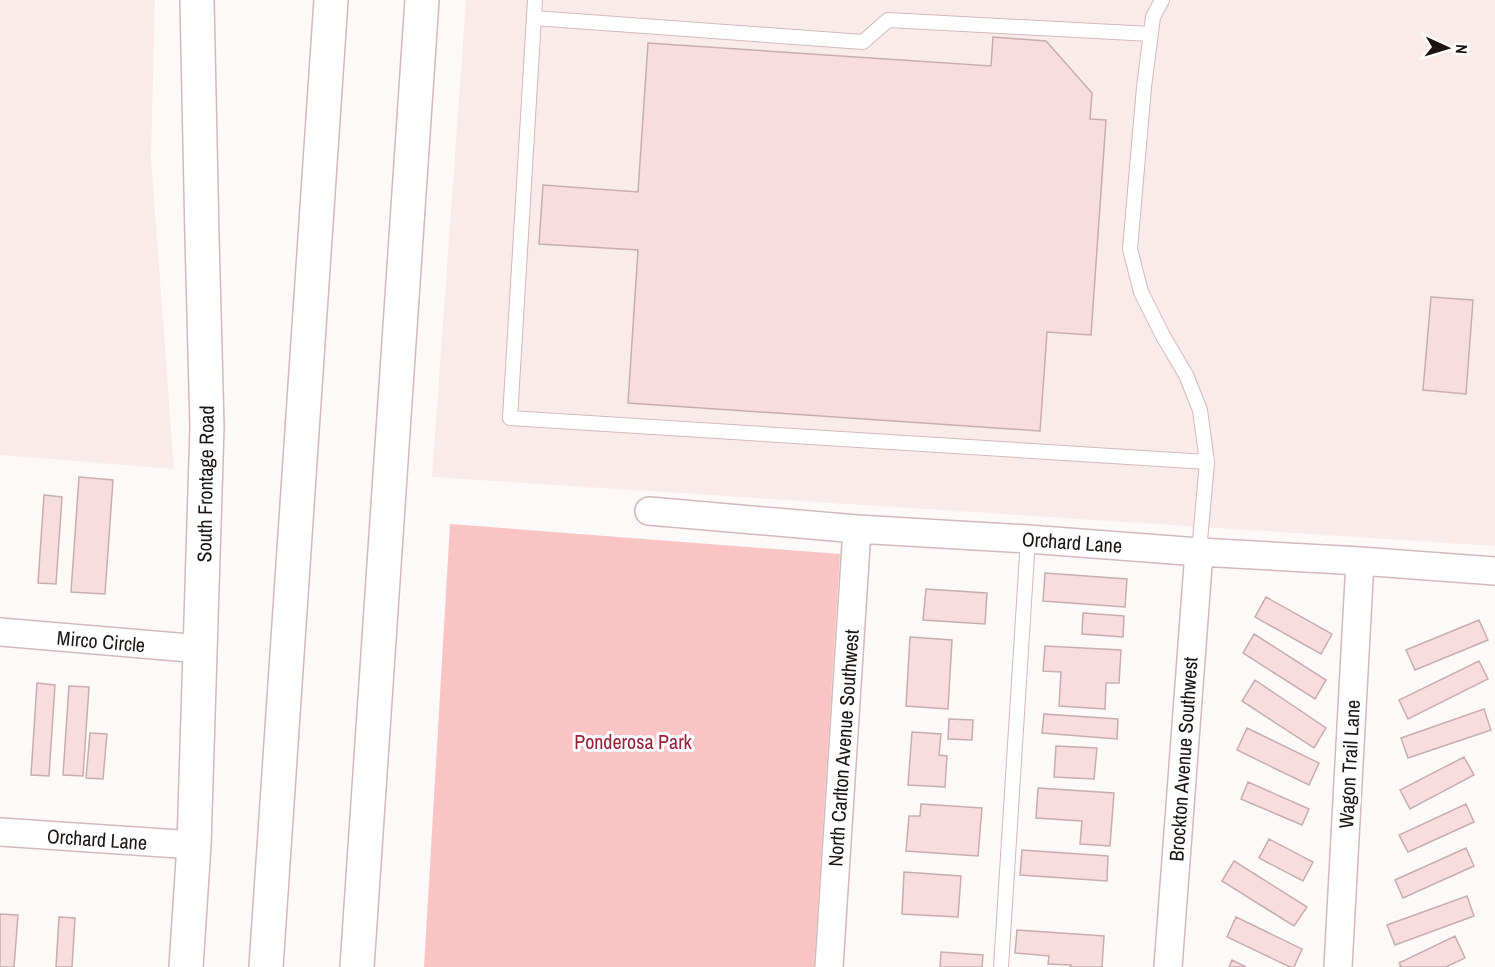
<svg xmlns="http://www.w3.org/2000/svg" width="1495" height="967" font-family="'Archivo Narrow',sans-serif">
<style>
.built{fill:#faebeb}
.green{fill:#fac4c5}
.building{fill:#f9ddde;stroke:#c7adae;stroke-width:1.5}
.lines{fill:none;stroke-linecap:round;stroke-linejoin:round}
.lane-casing{stroke:#d3b9ba;stroke-width:16}
.street-casing{stroke:#d3b9ba;stroke-width:30}
.secondary-casing{stroke:#d3b9ba;stroke-width:36}
.highway-casing{stroke:#d3b9ba;stroke-width:36}
.lane{stroke:#fff;stroke-width:14}
.street{stroke:#fff;stroke-width:27}
.secondary{stroke:#fff;stroke-width:33}
.highway{stroke:#fff;stroke-width:33}
.labels{text-anchor:middle;dominant-baseline:central;stroke-width:6;stroke-linejoin:round;paint-order:stroke}
.street-label{font-size:20px;fill:#1c1313;stroke:#fff}
.park-label{font-size:20px;fill:#982036;stroke:#fff}
</style>
<rect width="100%" height="100%" fill="#fef9f9"/>
<path class="built" d="M0 0H155L151 157 174 469 0 455Z
M466 0H1495V546L432 477Z"/>
<path class="green" d="M450 524 840 554 814 967H424Z"/>
<path class="building" d="M993 37 1046 41 1092 93 1090 119 1106 120 1091 335 1047 332 1040 431 628 403 638 250 539 244 543 185 638 192 648 43 991 66Z
M1431 297 1473 300 1466 394 1423 390Z
M79 477 113 480 105 594 71 592Z
M44 495 62 497 56 584 38 583Z
M1045 573 1127 579 1125 607 1043 601Z
M926 589 987 593 985 624 923 620Z
M1266 597 1332 634 1321 654 1255 617Z
M1083 613 1124 616 1123 637 1082 634Z
M1479 620 1488 640 1415 670 1406 650Z
M1254 634 1326 680 1315 699 1243 653Z
M910 637 952 640 948 709 906 706Z
M1045 646 1121 650 1119 683H1106L1105 709 1059 706 1061 672 1043 671Z
M1479 661 1488 679 1408 719 1399 700Z
M1255 680 1326 728 1314 748 1242 701Z
M37 683 55 685 49 776 31 775Z
M69 686 89 687 83 776 63 775Z
M1484 709 1491 730 1408 758 1401 738Z
M1044 714 1118 719 1117 739 1042 733Z
M949 719 973 720 972 740 948 739Z
M1247 728 1319 763 1309 785 1237 750Z
M912 732 941 734 939 755 947 756 945 787 908 785Z
M90 733 107 734 103 779 86 778Z
M1056 746 1097 748 1094 779 1054 777Z
M1464 757 1474 775 1410 809 1400 790Z
M1248 782 1309 809 1302 825 1241 799Z
M1038 788 1114 793 1110 846 1080 844 1082 821 1036 818Z
M921 804 982 808 978 856 906 851 909 816H920Z
M1466 804 1474 822 1408 852 1399 835Z
M1269 839 1313 862 1303 881 1259 858Z
M1466 848 1474 866 1403 898 1395 880Z
M1022 850 1108 856 1107 881 1020 875Z
M1234 861 1307 907 1294 926 1222 881Z
M904 872 961 876 958 917 902 914Z
M1467 896 1474 916 1395 945 1387 925Z
M0 914 18 915 14 967H0Z
M59 917 75 918 72 967H56Z
M1236 917 1302 949 1294 967H1290L1227 937Z
M1017 930 1104 936 1102 967H1070L1071 965 1048 964 1049 956 1015 953Z
M1455 936 1465 958 1446 967H1399L1401 966 1399 963Z
M941 952 983 955 982 967H940Z
M1232 960 1246 967H1229Z"/>
<g class="lines">
<g class="lane-casing">
<path id="lane" d="M535 0 510 418 1207 462
M1162 0 1153 17 1144 87 1130 249 1141 292 1163 336 1186 375 1200 410 1207 462 1199 552
M534 18 863 42 888 20 1151 34
M1001 967 1028 539"/>
</g>
<g class="street-casing">
<path id="street" d="M649 511 857 529 1028 539 1199 552 1360 561 1495 571
M0 632 201 649
M0 832 194 845
M829 967 857 529
M1168 967 1199 552
M1338 967 1360 561"/>
</g>
<g class="secondary-casing">
<path id="secondary" d="M186 967 194 845 207 427 202 237 197 0"/>
</g>
<g class="highway-casing">
<path id="highway" d="M266 967 331 0
M357 967 422 0"/>
</g>
<use href="#lane" class="lane"/>
<use href="#street" class="street"/>
<use href="#secondary" class="secondary"/>
<use href="#highway" class="highway"/>
</g>
<g class="labels">
<g class="street-label">
<text transform="translate(205 484) rotate(-89)">South Frontage Road</text>
<text transform="translate(1072 542) rotate(4)">Orchard Lane</text>
<text transform="translate(101 641) rotate(5)">Mirco Circle</text>
<text transform="translate(843 748) rotate(-86)">North Carlton Avenue Southwest</text>
<text transform="translate(1183 759) rotate(-86)">Brockton Avenue Southwest</text>
<text transform="translate(1349 764) rotate(-87)">Wagon Trail Lane</text>
<text transform="translate(97 839) rotate(4)">Orchard Lane</text>
</g>
<g class="park-label">
<text x="633" y="741">Ponderosa Park</text>
</g>
</g>
<g transform="translate(1447 48) rotate(94)" stroke="#ffffff" stroke-width="4.5" paint-order="stroke">
<path d="M0-4.5L10 22L0 15L-10 22Z" fill="#1c1313"/>
<text y="-9" font-size="16" font-weight="bold" text-anchor="middle" fill="#1c1313">N</text>
</g>
</svg>
